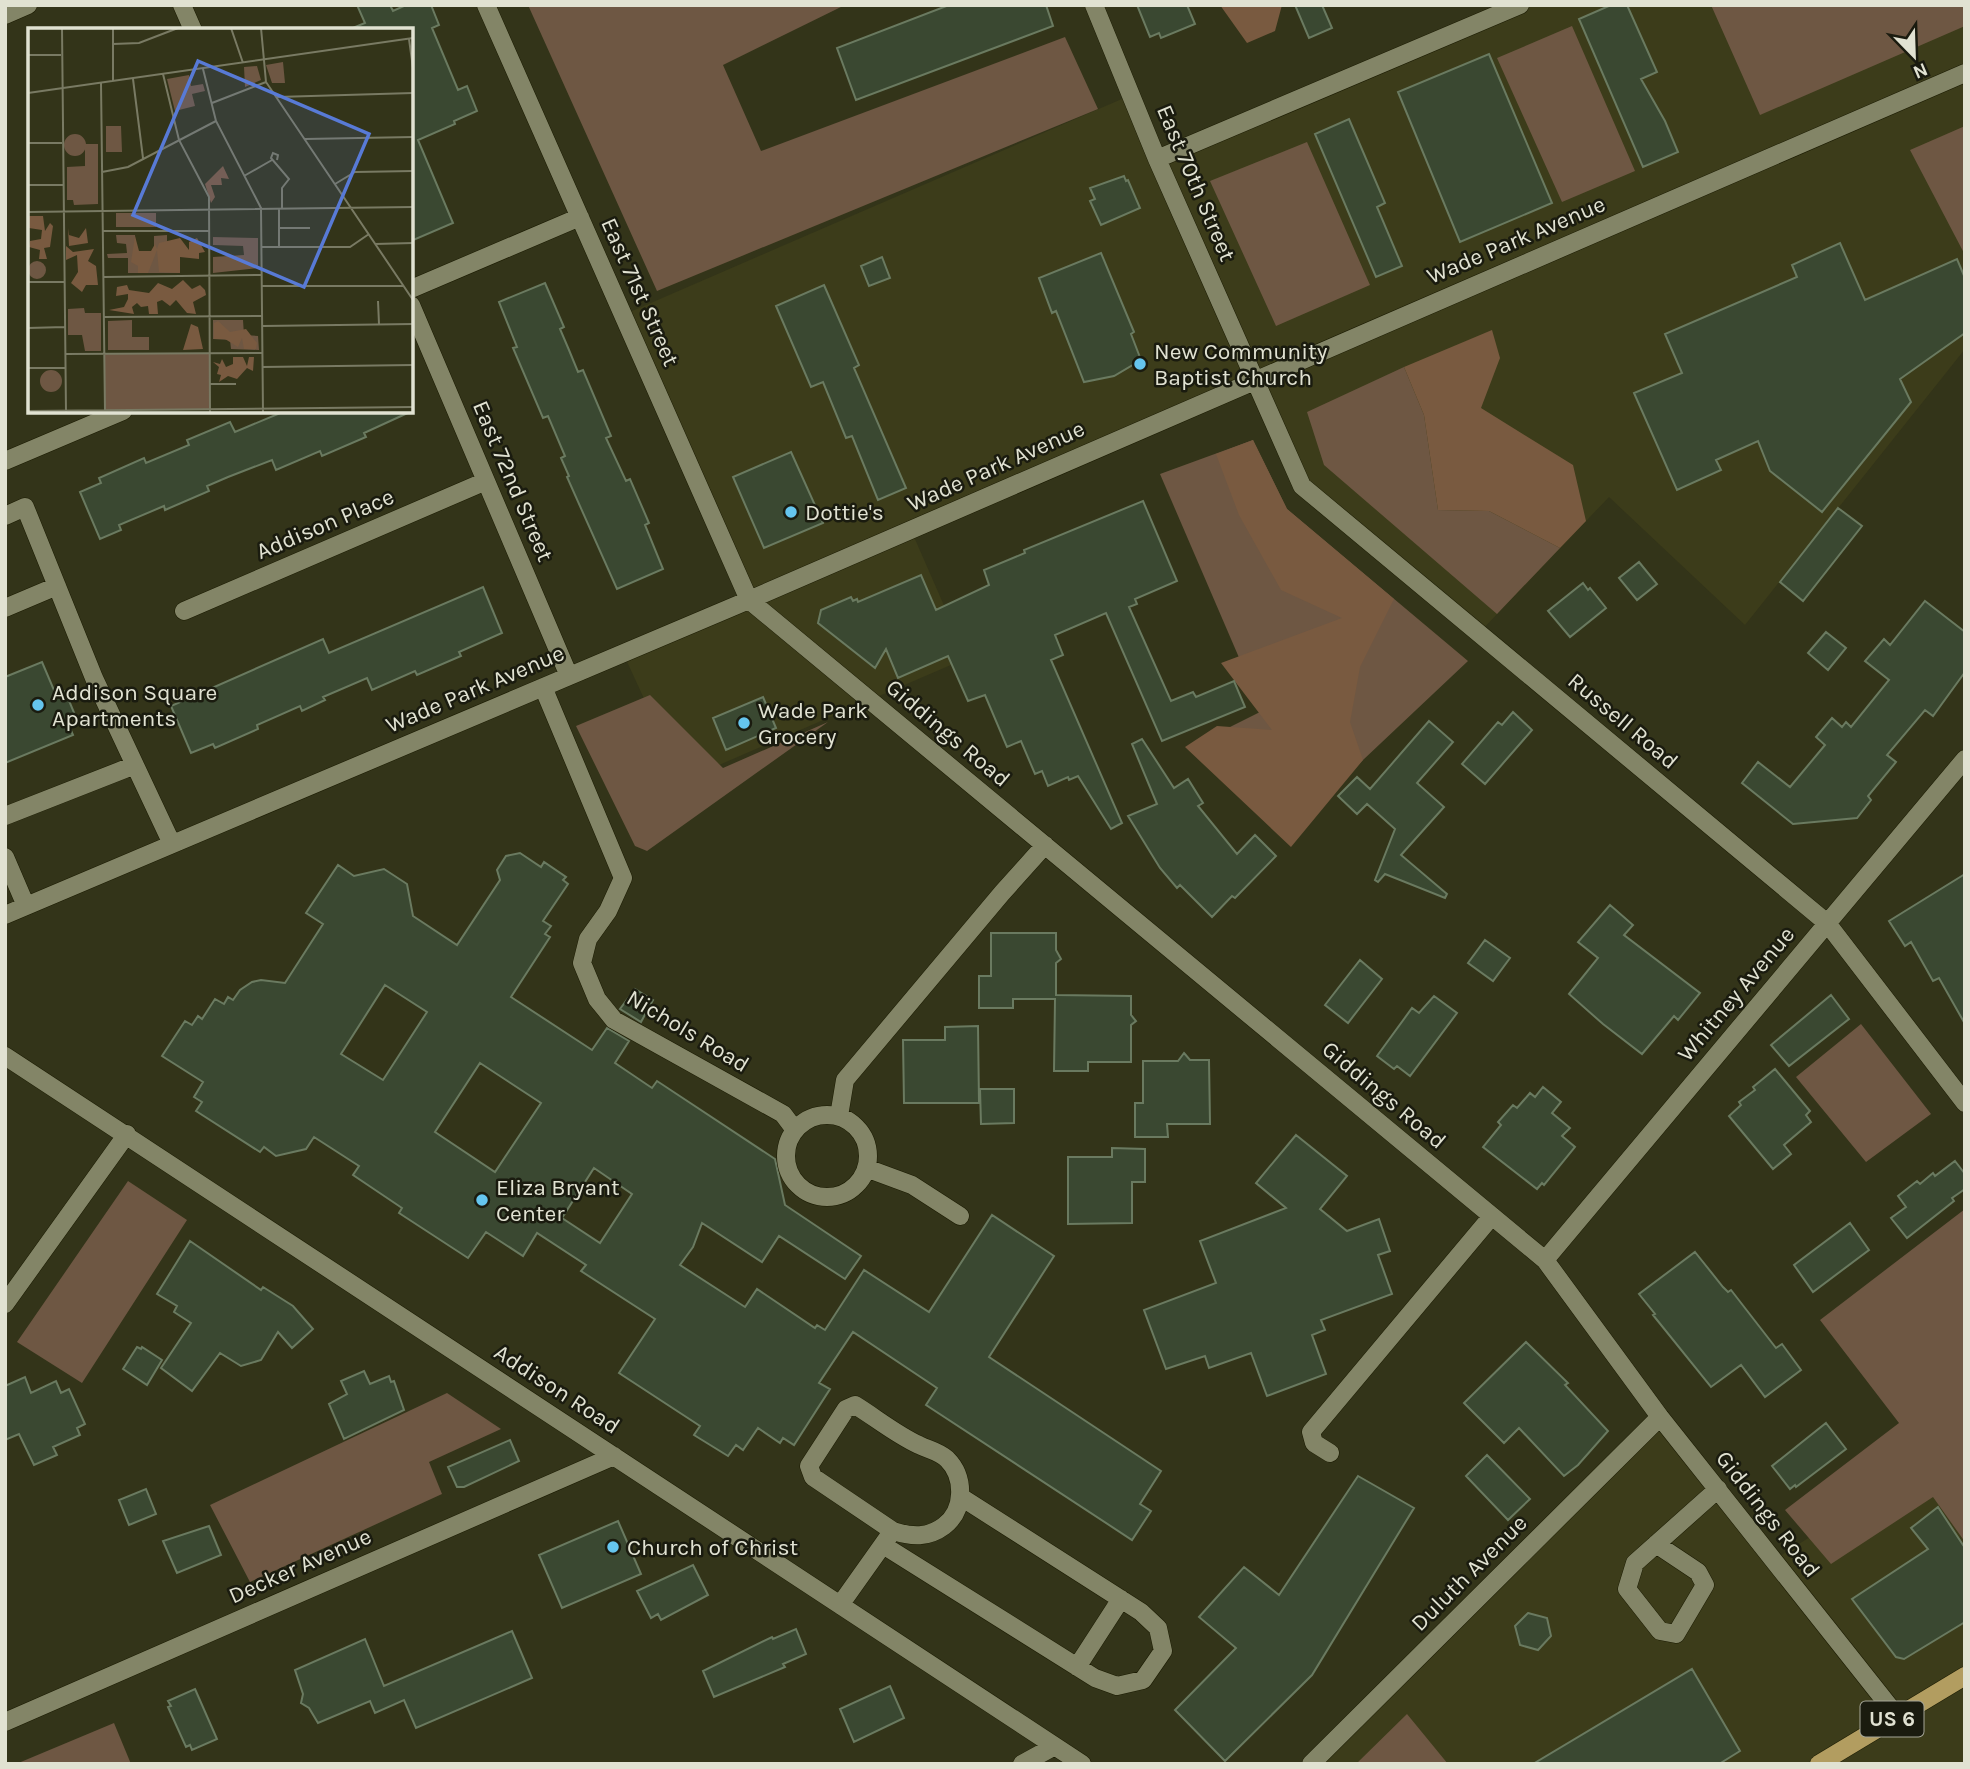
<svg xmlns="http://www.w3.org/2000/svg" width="1970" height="1769" font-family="Karla,sans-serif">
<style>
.built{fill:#3c3c1a}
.green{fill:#6e5743}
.forest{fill:#795a40}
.building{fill:#3a4831;stroke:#6a7a60;stroke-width:2;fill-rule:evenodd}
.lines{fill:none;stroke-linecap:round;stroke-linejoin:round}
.minor-casing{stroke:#1b1b02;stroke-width:19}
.major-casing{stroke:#1b1b02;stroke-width:19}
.minor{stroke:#838567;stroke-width:18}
.major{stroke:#b29d60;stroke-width:18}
.poi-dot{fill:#65c5ee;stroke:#1a1b0f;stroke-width:2.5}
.labels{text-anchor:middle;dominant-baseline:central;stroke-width:5;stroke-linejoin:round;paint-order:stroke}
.shield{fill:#1a1b0f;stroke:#a5a698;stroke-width:2}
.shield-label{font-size:21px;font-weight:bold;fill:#e1e2d2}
.street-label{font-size:23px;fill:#e1e2d2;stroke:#1a1b0f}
.poi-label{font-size:23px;fill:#e1e2d2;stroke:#1a1b0f;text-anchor:start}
.inset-road{fill:none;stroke:#797a63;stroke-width:2}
.view{fill:#587ad6;fill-opacity:0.15;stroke:#587ad6;stroke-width:3.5}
.inset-edge{fill:none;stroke:#e1e2d2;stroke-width:3.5}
</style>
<rect width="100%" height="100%" fill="#333419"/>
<path class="built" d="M1520 5H1965V349L1745 625 1609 497 1479 633 1302 486 1255 380 911 530 967 658 682 781 623 653 748 600 623 315 1131 95 1157 159Z
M1660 1417 1774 1560 1965 1437V1764H1311Z"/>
<path class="green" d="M528 5H845L723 65 761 151 1065 37 1098 109 657 291Z
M1711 5H1965V26L1760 115Z
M1572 26 1635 171 1562 202 1497 58Z
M1965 126V255L1910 150Z
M1307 142 1370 285 1276 326 1210 181Z
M1404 367 1424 415 1438 510 1489 511 1560 548 1497 614 1324 465 1307 412Z
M1253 440 1287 509 1468 661 1293 826 1194 745 1262 711 1160 474Z
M650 695 723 768 828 722 647 851 635 846 576 726Z
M1861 1024 1931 1114 1866 1162 1796 1077Z
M128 1181 187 1220 82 1383 17 1342Z
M1965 1209V1542L1933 1497 1831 1564 1785 1510 1899 1423 1820 1320Z
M447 1393 501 1429 429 1462 442 1494 250 1582 210 1505Z
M1407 1714 1448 1764H1356Z
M114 1723 131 1764H16Z"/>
<path class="forest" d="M1220 5H1282L1275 31 1247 43Z
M1492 330 1500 358 1481 408 1573 465 1586 521 1560 548 1489 511 1438 510 1424 415 1404 367Z
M1253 440 1287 509 1394 599 1360 667 1350 722 1363 760 1291 847 1185 747 1217 726 1272 730 1221 663 1342 618 1281 590 1239 515 1216 454Z"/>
<path class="building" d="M357 5H390L393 11 406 5H431L439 25 432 28 458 90 467 86 477 111 454 121 455 124 418 140 453 223 411 241V30H348L365 23Z
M949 5H1046L1053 26 856 100 837 48Z
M1137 5H1187L1195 24 1161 38 1159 33 1150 37Z
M1295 5H1322L1332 28 1309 38Z
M1611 5H1627L1657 72 1641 79 1665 121 1678 152 1643 167 1579 19Z
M1489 54 1552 203 1460 242 1398 92Z
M1349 119 1385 203 1377 207 1402 266 1376 277 1315 134Z
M1124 176 1126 181 1128 180 1140 208 1101 225 1090 201 1095 199 1090 188Z
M1840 243 1865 300 1957 259 1965 278V333L1900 379 1911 402 1822 512 1770 471 1758 441 1716 460 1721 470 1677 490 1634 393 1682 373 1665 334 1797 277 1792 265Z
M1101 253 1134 332 1131 334 1141 360 1114 376 1084 382 1056 311 1052 313 1039 278Z
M882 257 890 278 869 286 861 266Z
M545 283 564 327 560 329 569 350 578 372 583 370 611 436 606 438 626 481 630 479 649 523 645 525 663 569 617 589 567 477 569 476 561 458 565 456 548 416 543 418 513 348 517 347 499 302Z
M824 285 859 365 854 368 906 488 878 500 852 436 846 438 823 382 811 387 776 306Z
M285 411H412L364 433 366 437 322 456 320 451 276 470 272 460 228 477 207 486 209 491 165 510 164 506 119 525 121 530 100 539 80 492 101 483 99 478 144 458 146 463 189 445 187 440 230 422 235 432Z
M791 452 823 523 764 548 733 477Z
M1143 501 1177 581 1135 599 1137 604 1129 607 1171 701 1193 692 1196 697 1234 681 1245 707 1162 741 1106 613 1055 635 1063 655 1051 660 1122 823 1111 829 1078 776 1069 780 1068 777 1048 786 1042 771 1035 774 1021 741 1007 747 985 695 968 701 948 656 898 678 886 649 875 668 818 623 821 610 851 597 853 601 857 599 858 602 921 575 936 610 989 585 984 570 1025 553 1024 550Z
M1838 508 1862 526 1803 601 1780 582Z
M1639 562 1657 584 1637 600 1619 578Z
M1583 583 1588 590 1590 588 1606 608 1570 637 1548 611Z
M483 587 502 633 459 652 461 656 417 675 415 671 372 690 367 678 323 697 325 700 302 711 300 706 257 725 258 729 215 748 213 744 191 753 171 706 323 639 329 653Z
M1925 601 1965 632V672L1933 716 1925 710 1887 755 1896 762 1868 796 1871 800 1857 818 1793 824 1742 783 1758 762 1790 787 1825 745 1816 737 1832 718 1842 727 1846 722 1851 727 1889 680 1865 661 1884 639 1890 645Z
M1826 632 1846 648 1828 670 1808 653Z
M42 662 56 695 65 691 75 715 66 719 73 735 5 763V677Z
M763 697 776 728 726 750 713 718Z
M1513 712 1532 730 1485 784 1462 764 1498 722 1502 725Z
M1429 721 1453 742 1417 783 1444 807 1401 855 1447 894 1445 898 1385 874 1378 882 1375 880 1395 829 1367 804 1357 814 1338 796 1357 777 1370 789Z
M1142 739 1174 788 1188 779 1203 803 1198 806 1237 854 1255 835 1276 856 1235 898 1232 896 1212 917 1180 885 1177 888 1160 868 1128 816 1157 804 1132 744Z
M520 853 541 867 544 862 566 877 563 880 568 884 543 921 551 926 545 934 550 937 511 997 592 1050 607 1028 629 1041 615 1063 652 1088 657 1081 775 1159 785 1205 861 1256 845 1279 779 1236 762 1262 702 1223 693 1247 680 1265 745 1307 757 1289 815 1328 817 1325 825 1330 864 1270 929 1312 992 1215 1054 1256 989 1357 1161 1471 1140 1504 1151 1511 1132 1540 926 1405 937 1388 853 1332 819 1383 830 1389 794 1445 783 1438 780 1443 758 1428 743 1450 736 1445 728 1456 694 1435 700 1426 619 1373 655 1319 581 1271 586 1265 537 1233 523 1256 486 1232 468 1258 399 1213 402 1208 353 1175 359 1166 314 1137 306 1149 276 1156 264 1147 260 1152 196 1111 202 1102 194 1097 203 1082 162 1056 185 1021 192 1025 198 1016 202 1019 215 999 224 1004 228 997 233 1000 240 990 252 982 261 980 285 983 323 924 306 913 338 865 354 876 384 869 407 884 413 916 457 945 500 880 497 870 506 856ZM385 985 427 1012 383 1080 341 1054ZM480 1063 541 1103 495 1172 435 1132ZM594 1168 632 1194 600 1243 562 1218Z
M1965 874V1024L1939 978 1933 981 1911 942 1905 946 1889 921Z
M1610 905 1633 925 1624 935 1700 993 1678 1020 1674 1016 1642 1054 1603 1024 1569 994 1598 958 1578 942Z
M991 933H1056V950L1061 959 1056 963V995L1131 996V1015L1136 1021 1131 1025V1062H1088V1071H1054L1055 999H1013V1008H979V976H991Z
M1485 940 1510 958 1493 981 1468 963Z
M1360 960 1382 979 1348 1023 1325 1005Z
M635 989 653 1000 641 1022 620 1009Z
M1831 995 1849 1019 1789 1066 1771 1045Z
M1434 996 1457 1013 1410 1076 1397 1066 1394 1069 1377 1056 1412 1008 1419 1013Z
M978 1026 979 1103H904L903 1040H945V1027Z
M1184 1053 1190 1060H1209L1210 1124H1167L1168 1137H1135V1103H1143V1061H1178Z
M1775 1069 1810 1111 1806 1115 1811 1122 1784 1145 1791 1154 1773 1169 1729 1116 1741 1105 1739 1102 1755 1090 1753 1087Z
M1543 1087 1561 1102 1552 1113 1570 1128 1562 1136 1575 1147 1544 1185 1542 1183 1537 1189 1483 1147 1501 1125 1498 1122 1513 1105 1517 1108 1530 1093 1535 1097Z
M980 1089H1014V1123L981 1124Z
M1296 1135 1347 1176 1320 1209 1347 1231 1379 1219 1390 1251 1378 1255 1392 1294 1321 1320 1325 1330 1312 1335 1326 1374 1267 1396 1251 1353 1209 1368 1205 1356 1166 1369 1144 1310 1216 1283 1200 1241 1286 1208 1256 1183Z
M1112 1148 1145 1149V1182H1132V1223L1068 1224V1157H1112Z
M1955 1161 1965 1174V1189L1952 1198 1954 1201 1907 1238 1891 1218 1906 1207 1898 1196 1917 1181 1920 1184 1933 1173 1935 1176Z
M1850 1223 1869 1250 1813 1292 1794 1265Z
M190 1241 261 1290 263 1287 293 1306 313 1329 292 1348 278 1332 261 1360 241 1366 220 1353 192 1391 161 1368 191 1323 174 1312 177 1306 157 1294Z
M1695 1252 1723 1287 1728 1292 1731 1290 1776 1348 1782 1344 1801 1370 1765 1397 1741 1365 1711 1387 1653 1315 1655 1314 1639 1294Z
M1526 1342 1568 1383 1565 1385 1608 1431 1578 1465 1564 1476 1519 1428 1504 1443 1464 1403Z
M137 1347 141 1349 142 1347 162 1360 147 1385 123 1369Z
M364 1371 370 1384 389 1376 391 1382 394 1381 404 1410 344 1439 329 1404 347 1394 341 1381Z
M25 1377 31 1393 56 1381 61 1393 69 1389 85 1424 77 1428 80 1435 53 1447 57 1455 34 1465 19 1434 5 1440V1386Z
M1826 1423 1846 1449 1796 1487 1795 1485 1790 1489 1772 1466Z
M510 1440 519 1461 464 1487H457L448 1467Z
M1487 1455 1530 1499 1508 1520 1466 1476Z
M1358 1476 1414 1508 1312 1675 1225 1761 1175 1710 1236 1648 1199 1617 1244 1567 1279 1595Z
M146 1489 156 1514 129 1525 119 1500Z
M1938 1507 1965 1548V1622L1904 1659 1896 1657 1852 1599 1928 1549 1911 1528Z
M618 1521 641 1574 562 1608 539 1555Z
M209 1526 221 1555 177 1573 163 1541Z
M693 1565 708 1595 661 1620 658 1614 651 1618 637 1591Z
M1528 1613 1547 1618 1551 1636 1538 1650 1520 1645 1515 1626Z
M796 1629 806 1654 783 1664 785 1667 714 1697 703 1671 772 1637 773 1639Z
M512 1631 532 1678 416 1728 404 1700 375 1713 370 1701 318 1723 309 1708 301 1703 303 1694 295 1670 365 1639 384 1686Z
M1692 1669 1740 1751 1719 1764H1533Z
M890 1686 904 1718 854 1742 840 1709Z
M195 1689 217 1739 192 1750 190 1745 186 1747 168 1707 171 1706 168 1701Z"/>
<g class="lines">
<g class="minor-casing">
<path id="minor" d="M182 5 193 30
M486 5 749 600 1545 1260 1660 1417 1897 1716
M1094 5 1157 159 1302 486 1827 923 1965 1103
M5 15 28 5
M1157 159 1520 5
M411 289 580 217
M411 305 569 676
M5 461 123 411
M5 516 25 507 94 678 172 844
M5 608 57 586
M184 611 486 481
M543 687 623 878 608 911 588 939 582 963 597 999 614 1020 783 1114 795 1130
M5 816 135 765
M5 857 26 906
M5 915 749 600 1965 73
M5 1056 1082 1764
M786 1156a41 41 0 1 1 82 0a41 41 0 1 1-82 0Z
M839 1116 845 1080 1002 893 1045 845
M866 1168 912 1185 960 1216
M1545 1260 1965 759
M5 1304 127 1134
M855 1405C876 1418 897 1435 919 1445 929 1450 938 1451 947 1459 965 1477 965 1510 944 1526 928 1538 912 1537 893 1531L813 1477 809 1466 846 1409Z
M1330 1453 1314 1443 1311 1432 1492 1216
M1656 1544 1698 1572 1705 1585 1676 1634 1660 1631 1627 1589 1635 1563 1718 1489
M883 1545 1095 1678 1117 1686 1143 1680 1163 1651 1158 1628 1141 1612 961 1497
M840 1605 889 1536
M1077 1667 1121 1599
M5 1722 614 1456
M1022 1764 1053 1747
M1311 1764 1660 1417"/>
</g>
<g class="major-casing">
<path id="major" d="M1819 1764 1965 1676"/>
</g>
<use href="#minor" class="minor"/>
<use href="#major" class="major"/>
</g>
<g class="poi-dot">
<circle cx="1140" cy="364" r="7"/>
<circle cx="791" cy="512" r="7"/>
<circle cx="38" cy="705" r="7"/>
<circle cx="744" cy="723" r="7"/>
<circle cx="482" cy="1200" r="7"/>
<circle cx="613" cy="1547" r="7"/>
</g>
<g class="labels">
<rect class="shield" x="1860.5" y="1701.5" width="63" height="35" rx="5"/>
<g class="shield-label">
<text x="1892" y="1719">US 6</text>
</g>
<g class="street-label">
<text transform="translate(1196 183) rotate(67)">East 70th Street</text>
<text transform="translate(1516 240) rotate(-23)">Wade Park Avenue</text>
<text transform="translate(640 292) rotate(66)">East 71st Street</text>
<text transform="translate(996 466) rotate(-24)">Wade Park Avenue</text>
<text transform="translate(513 481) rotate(67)">East 72nd Street</text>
<text transform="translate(325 524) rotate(-23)">Addison Place</text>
<text transform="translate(475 689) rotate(-23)">Wade Park Avenue</text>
<text transform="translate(1623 721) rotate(40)">Russell Road</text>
<text transform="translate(948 733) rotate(40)">Giddings Road</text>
<text transform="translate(1736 994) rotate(-50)">Whitney Avenue</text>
<text transform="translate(688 1031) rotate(31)">Nichols Road</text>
<text transform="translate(1384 1095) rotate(40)">Giddings Road</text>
<text transform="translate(557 1389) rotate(33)">Addison Road</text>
<text transform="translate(1768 1514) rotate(52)">Giddings Road</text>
<text transform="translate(300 1566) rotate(-24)">Decker Avenue</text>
<text transform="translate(1469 1573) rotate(-45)">Duluth Avenue</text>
</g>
<g class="poi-label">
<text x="1154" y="351">New Community<tspan x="1154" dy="26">Baptist Church</tspan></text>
<text x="805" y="512">Dottie's</text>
<text x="52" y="692">Addison Square<tspan x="52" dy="26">Apartments</tspan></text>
<text x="758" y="710">Wade Park<tspan x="758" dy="26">Grocery</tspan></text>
<text x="496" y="1187">Eliza Bryant<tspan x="496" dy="26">Center</tspan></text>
<text x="627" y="1547">Church of Christ</text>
</g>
</g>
<g transform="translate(28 28)">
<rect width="385" height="385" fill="#333419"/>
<path d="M255 34 257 55H244L238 37ZM229 38 233 52 217 59 216 39ZM161 47 163 58 175 56 177 63 164 66 167 78 147 83 139 51ZM78 98H93L94 124H78ZM36 117a11 11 0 1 1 22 0a11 11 0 1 1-22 0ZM57 116H70V176L46 177 45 172H39V139L57 138ZM88 185H128V199H88ZM88 207H107L108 229 126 225V208L139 207V229H151V245H100V230H80L79 226 99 225 98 216 89 215ZM185 209 230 210V240L185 245V229L216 227 215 218 185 217ZM0 242a9 9 0 1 1 18 0a9 9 0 1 1-18 0ZM56 280 57 285H73V323H57L54 307H40V281ZM104 292V309H121V322H80V293ZM185 292H215L216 307 230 308 231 322 203 321 202 312 185 311ZM182 325V381L77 382 76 326ZM12 353a11 11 0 1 1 22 0a11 11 0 1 1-22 0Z" fill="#6e5743"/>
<path d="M195 138 201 151 193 150 194 157H183L187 169 183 175 177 156ZM1 188H15L17 203 22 195 25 198 22 219 16 220 19 231H11L12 222 1 219 2 213 13 211 14 202 1 200ZM40 200 41 207 51 210 58 200 60 215 41 218ZM107 208 111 223H123L127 216 129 221 131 215 152 210 161 222V214L169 210 177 224 171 225V231L152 229V245L131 244 129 222 120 245H110V238L103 234ZM38 218 45 224 66 221 60 233 68 238 70 257H58L54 264 43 255 50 244 49 227 38 232ZM155 252 164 261 172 257 177 262 178 267 165 274 168 286 159 285 148 272 142 278 134 272 129 274 130 286H121L120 278 113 279 109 275 104 279 106 286 81 282 96 279 100 271V266L88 268 89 259 99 257 101 262 121 265 130 255 144 261ZM190 293 202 304 218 301 229 315 228 321H216L214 310 210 319 197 311H186V295ZM163 296 170 299 175 321 155 322ZM205 329H215L219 338 221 329H226L225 343 219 340 209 351 200 348 191 354 193 347 189 346 191 339 185 334 192 336 194 331 198 339 205 336Z" fill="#795a40"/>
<path class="inset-road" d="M34 0 38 384M85 0V53M203 0 215 35M233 0 238 54 385 272M381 11 385 40M85 16 111 15 150 0M0 27H33M175 41 188 93 233 180 235 385M135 46 151 112 181 169 182 385M105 51 115 130M73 55 77 383M0 65 385 10M249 69 385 65M184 75 238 54M277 111 385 109M0 115H34M249 132 250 127 245 125 243 130 261 151 254 160V180M74 144 100 139 188 93M216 148 244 132M307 156 327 144 385 143M0 157H35M251 180V219M0 184 385 179M251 200H282M75 203H181M347 216 385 215M234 219H322L341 206M76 249 234 247M0 254H36M234 258H375M350 273 351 296M76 289 235 288M235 298 385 296M0 300 37 299M37 326 234 325M234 339 385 337M0 340H37M182 356H208M0 383 385 379"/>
<path class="view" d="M170 33 341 106 276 259 105 187Z"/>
<rect width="385" height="385" class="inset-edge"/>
</g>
<rect width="1970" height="1769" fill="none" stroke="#e1e2d2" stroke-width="14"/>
<g transform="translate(1914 56) rotate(157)" stroke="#1a1b0f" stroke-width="5" paint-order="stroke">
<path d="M0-5L12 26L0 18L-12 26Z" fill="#e1e2d2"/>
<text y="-10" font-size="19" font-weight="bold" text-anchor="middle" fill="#e1e2d2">N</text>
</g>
</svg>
